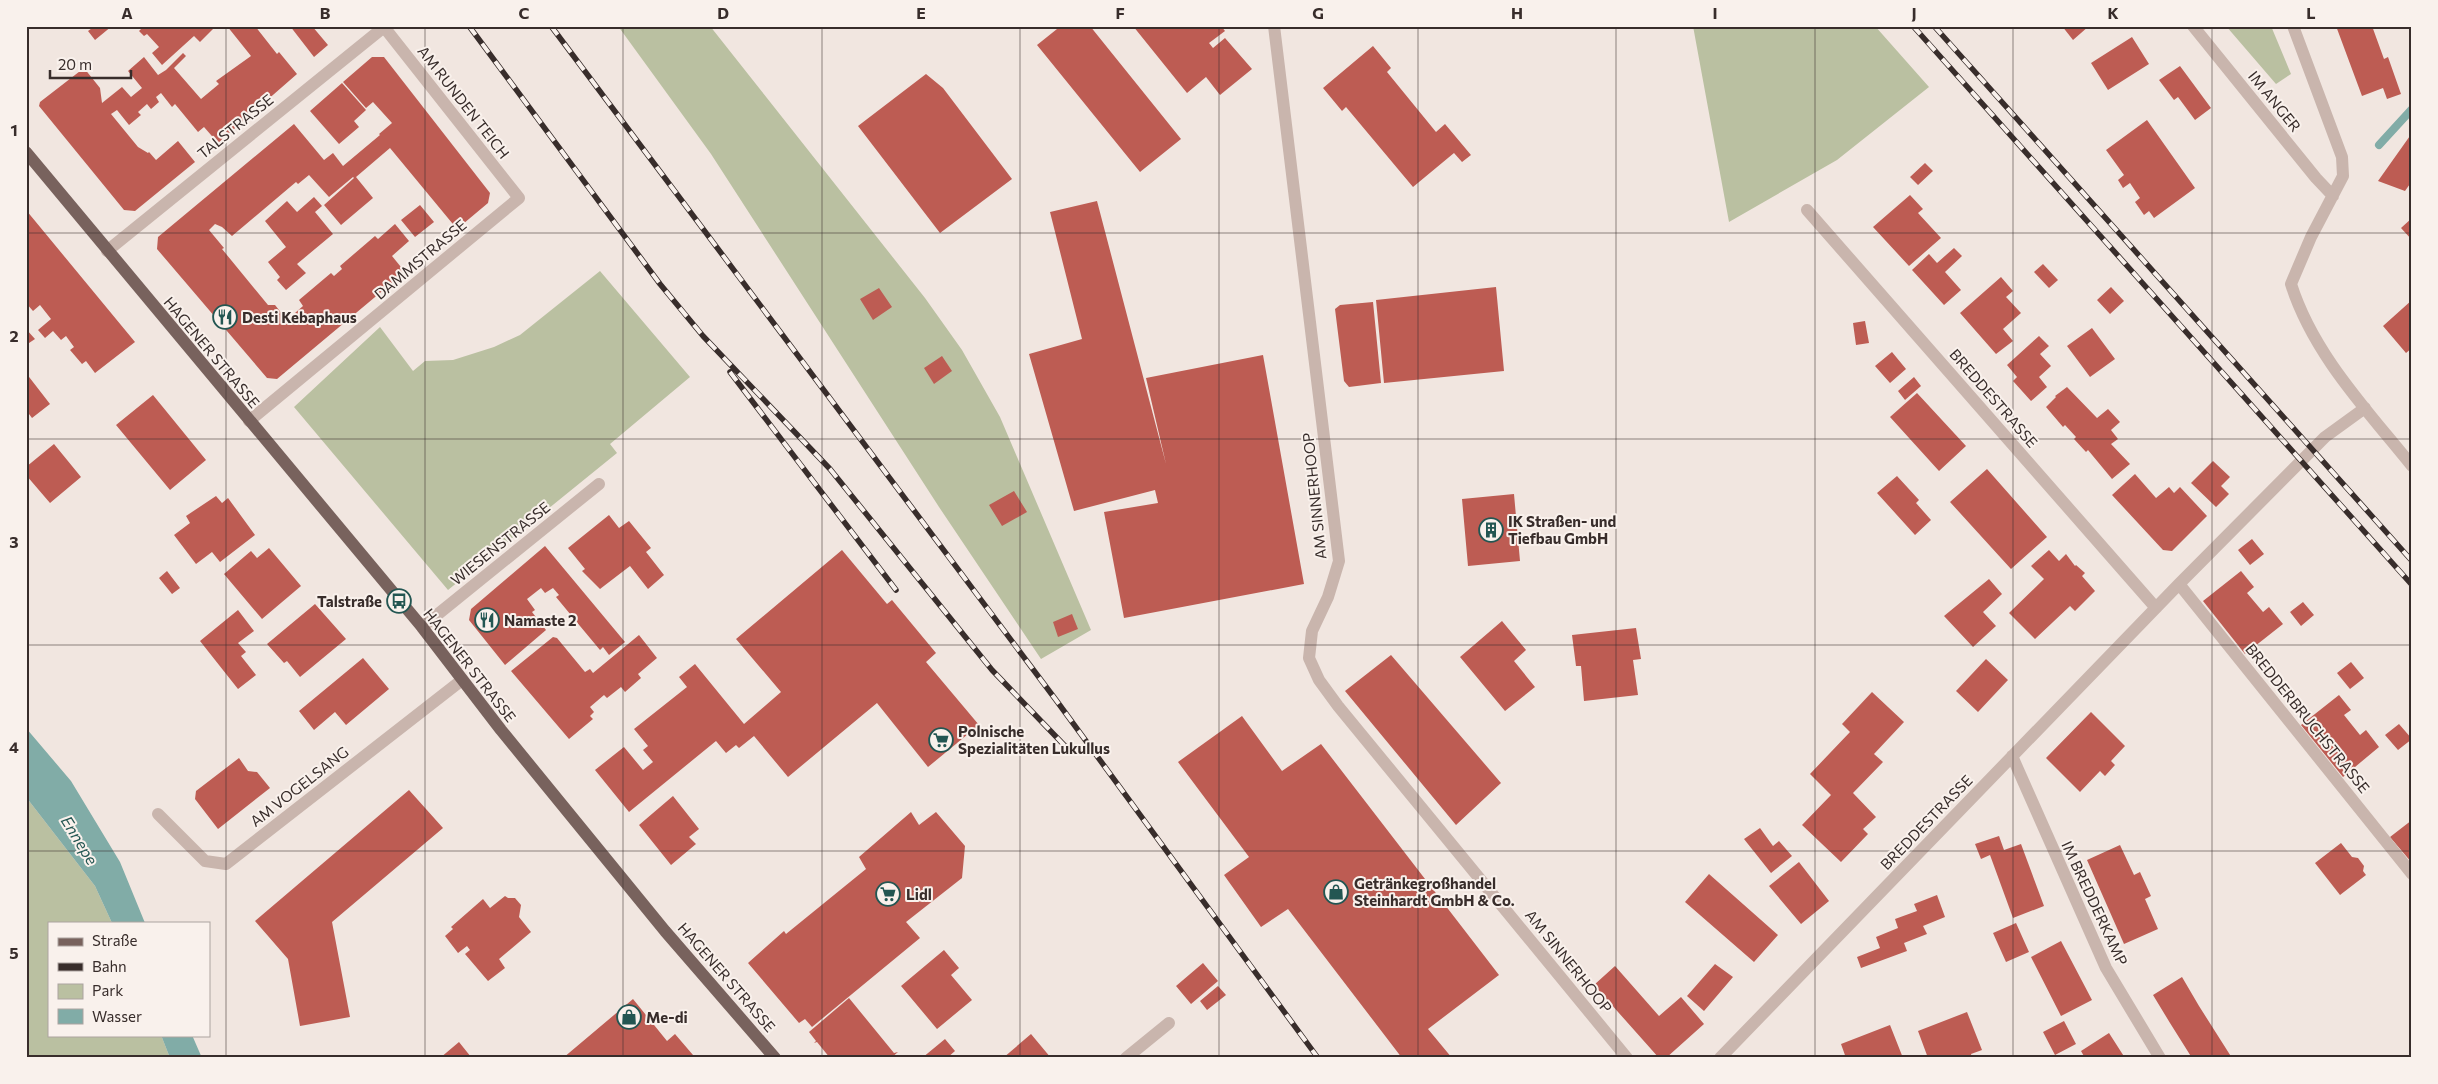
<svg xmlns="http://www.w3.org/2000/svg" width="2438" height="1084" font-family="Commissioner,sans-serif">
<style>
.green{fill:#bac0a1}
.water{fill:#81aca7}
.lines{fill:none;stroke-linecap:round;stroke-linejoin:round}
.stream{stroke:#81aca7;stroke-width:8}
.building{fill:#bd5c53}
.minor{stroke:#c9b5ad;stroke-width:12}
.major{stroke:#78625d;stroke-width:12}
.rail-casing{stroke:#382d2b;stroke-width:5.5}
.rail{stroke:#f9f1ec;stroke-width:4;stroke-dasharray:11;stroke-linecap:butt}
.grid{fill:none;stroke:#382d2b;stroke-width:1;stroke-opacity:0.55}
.labels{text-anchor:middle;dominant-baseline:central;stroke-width:4;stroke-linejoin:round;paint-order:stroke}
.street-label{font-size:15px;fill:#382d2b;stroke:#f9f1ec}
.poi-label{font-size:15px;font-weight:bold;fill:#382d2b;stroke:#f9f1ec;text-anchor:start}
.water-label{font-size:16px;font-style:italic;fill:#235652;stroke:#f9f1ec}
.neatline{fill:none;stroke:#382d2b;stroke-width:2}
.grid-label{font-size:16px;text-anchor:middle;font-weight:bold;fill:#382d2b}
</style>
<rect width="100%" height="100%" fill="#f1e6e0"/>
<path class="green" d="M618 26H710L925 298 962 350 1000 417 1091 630 1041 659 939 507 711 154Z
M1693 26H1875L1929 87 1837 160 1729 222Z
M2226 26H2271L2291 74 2276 84Z
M600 271 690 377 610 444 617 453 448 590 294 407 380 327 413 371 425 361 453 360 494 347 520 335Z
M26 797 95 886 112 923H49V1035H161L170 1058H26Z"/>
<path class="water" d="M26 728 71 781 120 862 145 923H112L95 886 26 797Z
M161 1035H192L202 1058H170Z"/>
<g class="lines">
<path class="stream" d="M2379 145 2412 109"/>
</g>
<path class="building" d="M95 26H112L95 40 88 31Z
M141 26H216L200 42 194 36 162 65 152 53 159 47 147 34 144 36 139 31 142 28Z
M227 26H255L277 54 279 52 297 74 218 143 204 127 198 132 175 104 172 107 161 93 156 97 159 102 151 109 147 104 138 112 141 115 129 125 117 110 111 114 138 147 148 153 149 152 156 160 178 141 195 162 135 211 124 210 39 106 40 102 84 68 100 88 102 103 122 87 131 97 142 88 128 71 144 57 158 75 166 70 183 53 186 56 174 68 201 99 219 84 216 81 251 56Z
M290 26H312L328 45 314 57Z
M1056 26H1090L1181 139 1140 172 1037 45 1057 29Z
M1133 26H1221L1225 31 1209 43 1213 48 1225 38 1252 69 1220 95 1206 77 1187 93Z
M2062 26H2089L2073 40Z
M2336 26H2372L2384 59 2388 57 2401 94 2387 99 2383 88 2362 96Z
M2132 37 2149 64 2108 90 2091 63Z
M1373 46 1391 68 1387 72 1436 132 1445 124 1471 155 1462 162 1454 153 1413 187 1346 107 1342 111 1323 88Z
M372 57H384L490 193 488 203 457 229 390 148 356 177 373 198 341 225 324 205 354 178 353 177 329 197 309 175 298 184 296 182 232 236 222 227 215 224 209 230 224 248 222 249 268 305H275L287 320 303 306 299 300 331 273 334 276 342 269 340 266 375 236 378 239 395 224 409 241 392 256 405 272 277 379 267 378 157 249 158 237 294 124 324 160 333 153 343 166 380 135 379 134 392 123 373 102 366 108 343 82Z
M2180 66 2211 108 2195 120 2178 97 2174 100 2159 80Z
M926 74 943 88 1012 179 940 233 858 126Z
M342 83 366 110 354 121 359 127 339 144 310 111Z
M2147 120 2195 188 2154 218 2149 211 2144 215 2135 202 2140 198 2130 183 2123 188 2118 180 2124 175 2106 150Z
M2412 133V181L2405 191 2378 181Z
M1925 163 1933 171 1918 185 1910 177Z
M1910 195 1923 209 1918 213 1941 238 1909 266 1873 227Z
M314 197 322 206 315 212 333 234 297 264 306 273 286 290 277 280 280 277 268 262 286 247 265 221 287 201 297 212Z
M1097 201 1166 464 1146 378 1263 355 1304 584 1124 618 1104 512 1158 503 1155 490 1074 511 1029 354 1082 339 1050 212Z
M420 205 434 222 415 237 401 220Z
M26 210 135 342 95 373 86 361 82 364 70 350 74 347 66 336 61 340 53 331 45 338 38 330 51 319 40 305 33 311 26 303Z
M2412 218V240L2401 228Z
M1954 248 1962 256 1945 272 1961 290 1944 305 1912 270 1929 254 1937 263Z
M2043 264 2058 280 2049 288 2034 272Z
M2001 277 2013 291 2006 297 2021 313 2003 329 2013 341 1996 354 1960 313Z
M1496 287 1504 371 1384 383 1376 300Z
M2111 287 2124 301 2110 314 2097 300Z
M879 288 892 307 873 320 860 299Z
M2412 300V348L2406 353 2383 326Z
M1373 302 1381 383 1349 387 1344 381 1335 309 1340 305Z
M1865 321 1869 343 1856 345 1853 323Z
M2092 328 2115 359 2090 377 2067 346Z
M26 329 35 339 26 345Z
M2039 336 2049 346 2040 354 2051 366 2039 377 2047 387 2031 401 2013 381 2017 377 2007 365Z
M1892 352 1906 369 1890 383 1875 366Z
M942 356 952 371 934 384 924 368Z
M26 373 50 404 32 418 26 410Z
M1914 377 1921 386 1905 400 1898 391Z
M2067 387 2097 418 2108 409 2120 422 2111 430 2118 439 2111 444 2130 464 2112 479 2088 450 2086 452 2074 439 2076 437 2065 425 2063 427 2046 407 2056 397 2055 396Z
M1917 393 1966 446 1939 471 1890 417Z
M153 395 206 460 170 490 116 425Z
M54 444 81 477 50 503 26 475V467Z
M2213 461 2230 477 2221 486 2229 494 2216 507 2191 483Z
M1987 469 2047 537 2011 569 1950 502Z
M2135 474 2156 498 2169 487 2174 493 2180 487 2207 516 2172 551 2163 550 2112 495Z
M1897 476 1919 500 1916 503 1931 520 1915 535 1877 493Z
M1014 491 1027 512 1002 526 989 505Z
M1514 494 1520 561 1468 566 1462 499Z
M216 496 222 503 228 498 255 535 220 562 212 552 196 564 174 535 190 523 186 516Z
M609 515 619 528 629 521 651 548 646 552 664 575 648 589 630 566 600 589 582 571 585 569 568 548Z
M2252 539 2264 554 2250 565 2238 550Z
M545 546 625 642 609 655 603 647 600 650 580 626 556 597 559 595 553 588 545 593 541 588 527 599 535 610 532 612 546 630 505 665 469 620 471 609Z
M269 548 301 586 262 619 224 574 251 551 257 558Z
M842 550 887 604 892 600 936 653 926 662 979 725 928 767 877 703 788 777 754 736 739 748 736 745 726 753 716 741 629 812 595 770 624 747 643 770 653 762 643 750 648 746 634 729 687 687 679 677 695 664 744 724 781 692 736 639Z
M2049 550 2059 561 2066 554 2075 566 2076 565 2085 573 2082 576 2095 591 2075 611 2070 606 2035 639 2009 613 2044 579 2031 566Z
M167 571 180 588 172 594 159 578Z
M2241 571 2254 587 2247 593 2263 612 2269 607 2283 624 2245 654 2203 601Z
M1989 579 2002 594 1983 612 1996 626 1973 647 1944 616Z
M2303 602 2314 615 2301 626 2290 612Z
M315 604 346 639 300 677 287 661 284 663 267 644Z
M238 610 254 631 238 643 246 652 241 656 256 675 238 689 200 641Z
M1072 614 1078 629 1058 637 1053 622Z
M1502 621 1526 650 1514 661 1535 687 1505 711 1460 657Z
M1636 628 1641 659 1633 660 1638 695 1584 701 1581 666H1576L1572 635Z
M639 635 657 658 638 674 641 678 625 692 621 687 607 698 604 695 590 707 594 712 590 716 593 719 569 739 511 671 553 637 557 638 585 672 590 669 593 673Z
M1391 655 1501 783 1456 825 1345 691Z
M363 658 389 689 346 725 335 712 314 730 299 711Z
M1986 659 2008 680 1978 712 1956 691Z
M2351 662 2364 678 2350 689 2337 673Z
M1872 692 1904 722 1874 754 1883 762 1853 793 1876 817 1863 829 1868 834 1841 862 1802 825 1831 795 1810 774 1850 732 1842 724Z
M2339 695 2351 710 2344 715 2360 735 2366 730 2379 747 2343 777 2301 725Z
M2091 712 2125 746 2111 761 2115 765 2105 776 2100 771 2080 792 2046 758Z
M1242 716 1282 771 1321 744 1499 975 1428 1029 1452 1058H1402L1288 909 1261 927 1224 875 1249 857 1178 762Z
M2399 724 2412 739 2398 750 2385 735Z
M239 758 248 771 257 772 270 788 218 829 195 799 196 791Z
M409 790 443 828 332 922 350 1017 300 1026 288 959 255 921Z
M673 796 699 829 689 837 696 844 671 865 639 825Z
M911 812 919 825 936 812 965 846 962 878 906 922 920 938 812 1027 805 1019 799 1023 748 963 784 931 786 934 866 869 859 857Z
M2412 820V863L2390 837Z
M1760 828 1773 846 1779 841 1792 856 1771 873 1744 839Z
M1999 836 2004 850 2021 844 2044 906 2013 918 1990 855 1981 859 1975 844Z
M2341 843 2352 857 2358 858 2364 866 2363 871 2366 875 2340 895 2315 863Z
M2120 845 2134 875 2140 872 2151 896 2145 899 2158 929 2124 944 2087 860Z
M1799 862 1829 901 1801 924 1769 886Z
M1709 874 1778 935 1754 962 1685 902Z
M1937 895 1945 917 1923 926 1927 934 1904 943 1907 951 1861 968 1857 957 1880 948 1876 937 1898 928 1895 919 1917 911 1914 904Z
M505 896 508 898H515L521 905 519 917 531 932 499 959 505 968 488 981 465 954 470 950 467 946 458 953 445 936 453 929 451 927 483 899 490 908Z
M2016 923 2029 952 2006 962 1993 933Z
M2061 941 2092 1000 2061 1016 2031 957Z
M944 950 959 968 951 975 972 1000 937 1029 901 986Z
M1203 963 1218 981 1191 1004 1176 986Z
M1715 964 1733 977 1704 1011 1687 996Z
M1615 966 1659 1016 1681 997 1704 1024 1666 1058H1659L1594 985Z
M2182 977 2199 1006 2232 1058H2192L2170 1023 2153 995Z
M1218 986 1226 995 1207 1010 1200 1001Z
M849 998 894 1053 898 1052 891 1058H830L817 1042 814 1043 816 1041 809 1032Z
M633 999 667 1041 675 1034 693 1055 689 1058H563Z
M1967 1012 1982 1050 1971 1054 1972 1058H1928L1918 1031Z
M2064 1021 2076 1044 2055 1055 2043 1032Z
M1890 1025 1903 1058H1846L1841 1044Z
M2109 1033 2125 1058H2085L2081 1051Z
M1031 1034 1051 1058H1003Z
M945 1039 955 1051 947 1058H922Z
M459 1042 471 1057 475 1055 477 1058H440Z"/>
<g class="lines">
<path class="minor" d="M1274 26 1339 561 1328 597 1312 631 1309 658 1319 680 1338 706 1627 1058
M2193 26 2316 178 2333 196
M2293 26 2342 157 2343 176 2311 237 2291 284C2313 354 2367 410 2412 466
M1807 210 2156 608
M107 251 384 27 519 198 249 421
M2179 584 2412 874
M422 627 599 484
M2012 756 2106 968 2160 1058
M158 814 205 861 226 864 462 680
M1126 1058 1169 1023
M1720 1058 2179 584 2325 437 2365 408"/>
<path class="major" d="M26 152 422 627 501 730 665 931 775 1058"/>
<g class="rail-casing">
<path id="rail" d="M469 26 660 284 703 336 830 469 992 670 1065 746
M551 26 1056 700 1318 1058
M1913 26 2412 585
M1934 26 2412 561
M730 372 896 590"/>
</g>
<use href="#rail" class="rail"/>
</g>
<path class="grid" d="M226 26V1058M425 26V1058M623 26V1058M822 26V1058M1020 26V1058M1219 26V1058M1418 26V1058M1616 26V1058M1815 26V1058M2013 26V1058M2212 26V1058M26 233H2412M26 439H2412M26 645H2412M26 851H2412"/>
<defs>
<g id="restaurant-ring" transform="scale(1.25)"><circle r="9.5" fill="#f9f1ec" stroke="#235652" stroke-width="1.5"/><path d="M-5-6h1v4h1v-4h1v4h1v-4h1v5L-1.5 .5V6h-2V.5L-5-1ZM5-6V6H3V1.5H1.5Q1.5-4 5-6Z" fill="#235652"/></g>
<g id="building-ring" transform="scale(1.25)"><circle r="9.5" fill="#f9f1ec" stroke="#235652" stroke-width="1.5"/><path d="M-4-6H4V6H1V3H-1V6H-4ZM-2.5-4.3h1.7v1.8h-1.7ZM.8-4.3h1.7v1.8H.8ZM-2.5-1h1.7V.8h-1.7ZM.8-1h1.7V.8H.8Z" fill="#235652"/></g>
<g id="bus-ring" transform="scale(1.25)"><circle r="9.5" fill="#f9f1ec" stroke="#235652" stroke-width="1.5"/><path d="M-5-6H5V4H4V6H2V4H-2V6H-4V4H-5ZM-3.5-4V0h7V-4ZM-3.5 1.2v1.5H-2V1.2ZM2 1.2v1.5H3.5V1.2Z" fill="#235652"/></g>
<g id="supermarket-ring" transform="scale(1.25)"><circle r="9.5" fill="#f9f1ec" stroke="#235652" stroke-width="1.5"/><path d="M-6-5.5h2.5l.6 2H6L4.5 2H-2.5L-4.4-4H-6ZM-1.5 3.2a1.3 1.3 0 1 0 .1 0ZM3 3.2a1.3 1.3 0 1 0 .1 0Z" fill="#235652"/></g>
<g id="shop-ring" transform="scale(1.25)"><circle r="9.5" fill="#f9f1ec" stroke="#235652" stroke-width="1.5"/><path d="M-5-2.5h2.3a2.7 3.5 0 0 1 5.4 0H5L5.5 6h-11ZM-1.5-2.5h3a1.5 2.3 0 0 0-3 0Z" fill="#235652"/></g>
</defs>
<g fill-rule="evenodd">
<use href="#restaurant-ring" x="225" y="317"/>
<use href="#building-ring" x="1491" y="530"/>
<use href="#bus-ring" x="399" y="601"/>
<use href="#restaurant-ring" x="487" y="620"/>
<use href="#supermarket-ring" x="941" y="740"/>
<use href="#shop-ring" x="1336" y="892"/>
<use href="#supermarket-ring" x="888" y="894"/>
<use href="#shop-ring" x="629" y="1017"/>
</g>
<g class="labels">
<g class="street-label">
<text transform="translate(2275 101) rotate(51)">IM ANGER</text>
<text transform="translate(464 102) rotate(52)">AM RUNDEN TEICH</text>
<text transform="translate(235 126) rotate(-39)">TALSTRASSE</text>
<text transform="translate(420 259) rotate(-40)">DAMMSTRASSE</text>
<text transform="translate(212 352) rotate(50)">HAGENER STRASSE</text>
<text transform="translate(1994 398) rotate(49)">BREDDESTRASSE</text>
<text transform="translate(1314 496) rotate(-96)">AM SINNERHOOP</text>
<text transform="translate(500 543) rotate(-39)">WIESENSTRASSE</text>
<text transform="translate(470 665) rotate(52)">HAGENER STRASSE</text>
<text transform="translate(2308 718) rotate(51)">BREDDERBRUCHSTRASSE</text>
<text transform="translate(299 786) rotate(-38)">AM VOGELSANG</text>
<text transform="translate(1926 822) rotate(-46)">BREDDESTRASSE</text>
<text transform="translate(2095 903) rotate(65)">IM BREDDERKAMP</text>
<text transform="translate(1569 961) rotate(51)">AM SINNERHOOP</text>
<text transform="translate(727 977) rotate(49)">HAGENER STRASSE</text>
</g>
<g class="poi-label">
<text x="242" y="317">Desti Kebaphaus</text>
<text x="1508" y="521">IK Straßen- und<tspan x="1508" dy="17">Tiefbau GmbH</tspan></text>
<text x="382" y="601" text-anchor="end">Talstraße</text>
<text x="504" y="620">Namaste 2</text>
<text x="958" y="731">Polnische<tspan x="958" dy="17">Spezialitäten Lukullus</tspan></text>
<text x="1354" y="883">Getränkegroßhandel<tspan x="1354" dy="17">Steinhardt GmbH &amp; Co.</tspan></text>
<text x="906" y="894">Lidl</text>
<text x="646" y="1017">Me-di</text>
</g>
<g class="water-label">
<text transform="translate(80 840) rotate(58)">Ennepe</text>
</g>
</g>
<rect width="2438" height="1084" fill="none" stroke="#f9f1ec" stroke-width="55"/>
<rect x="48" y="922" width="162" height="115" fill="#f9f1ec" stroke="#aca39f"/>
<rect x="58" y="938" width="25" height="8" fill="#78625d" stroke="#aca39f"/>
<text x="92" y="946" font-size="15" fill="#382d2b">Straße</text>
<rect x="58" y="963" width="25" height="8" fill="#382d2b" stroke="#aca39f"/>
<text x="92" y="972" font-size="15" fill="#382d2b">Bahn</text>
<rect x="58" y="984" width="25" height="15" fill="#bac0a1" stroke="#aca39f"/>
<text x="92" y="996" font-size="15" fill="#382d2b">Park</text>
<rect x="58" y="1009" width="25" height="15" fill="#81aca7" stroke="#aca39f"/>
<text x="92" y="1022" font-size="15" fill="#382d2b">Wasser</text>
<path d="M50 70v8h81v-8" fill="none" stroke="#382d2b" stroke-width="2.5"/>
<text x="58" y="70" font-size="15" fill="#382d2b" stroke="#f9f1ec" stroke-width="4" paint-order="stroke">20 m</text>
<rect x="28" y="28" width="2382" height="1028" class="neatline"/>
<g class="grid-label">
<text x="127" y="19">A</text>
<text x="325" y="19">B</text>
<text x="524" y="19">C</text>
<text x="723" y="19">D</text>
<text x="921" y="19">E</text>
<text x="1120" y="19">F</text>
<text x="1318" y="19">G</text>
<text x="1517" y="19">H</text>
<text x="1715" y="19">I</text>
<text x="1914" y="19">J</text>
<text x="2113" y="19">K</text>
<text x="2311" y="19">L</text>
<text x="14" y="136">1</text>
<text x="14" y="342">2</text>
<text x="14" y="548">3</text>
<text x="14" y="753">4</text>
<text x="14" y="959">5</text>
</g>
</svg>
